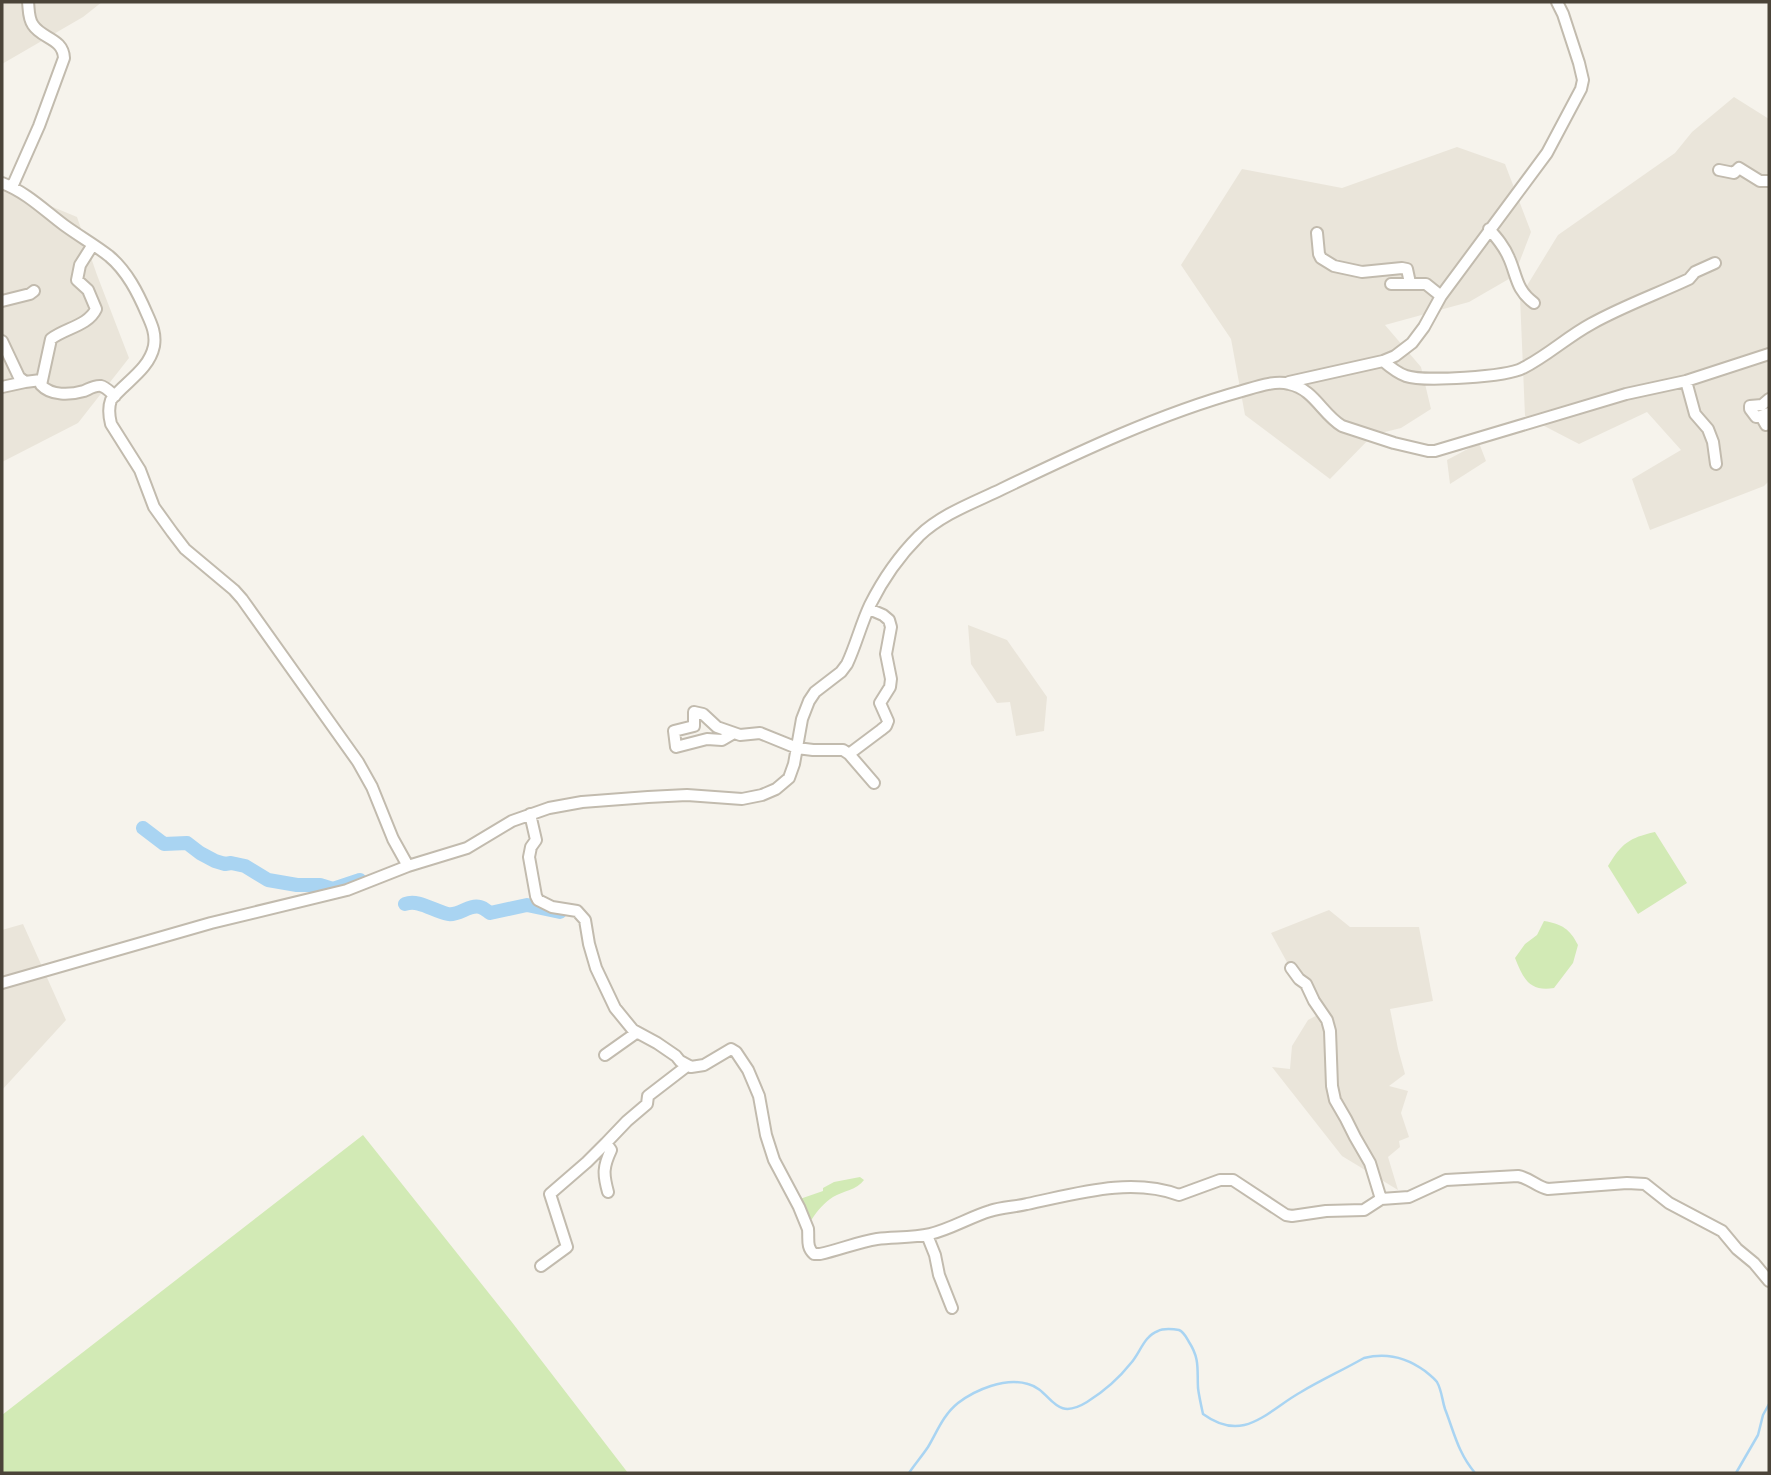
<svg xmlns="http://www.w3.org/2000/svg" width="1771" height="1475" font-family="Helvetica,sans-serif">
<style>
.residential{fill:#eae5da}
.green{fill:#d2eab5}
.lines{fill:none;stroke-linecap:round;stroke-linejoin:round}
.stream{stroke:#a9d4f2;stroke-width:2.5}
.river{stroke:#a9d4f2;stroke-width:14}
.minor-casing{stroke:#c2bbae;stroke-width:14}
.minor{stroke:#fff;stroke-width:10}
</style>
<rect width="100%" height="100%" fill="#f6f3ec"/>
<path class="residential" d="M2 2H102L83 17 2 64Z
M1734 97 1769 119V481L1764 486 1650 530 1632 479 1681 450 1647 412 1579 444 1525 416 1520 297 1558 235 1675 153 1692 132Z
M1457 147 1505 164 1531 232 1514 276 1469 302 1385 325 1421 367 1431 409 1401 428 1373 435 1330 479 1245 415 1231 339 1181 265 1242 169 1342 188Z
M2 186 77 217 97 275 129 358 78 423 2 462Z
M1479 443 1486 461 1450 484 1447 460Z
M968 625 1007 640 1047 697 1044 731 1016 736 1010 702 997 703 971 664Z
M1329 910 1350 927H1419L1433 1001 1390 1009 1398 1049 1405 1074 1389 1086 1408 1091 1401 1113 1409 1137 1399 1141 1400 1147 1388 1157 1398 1190 1342 1156 1272 1067 1290 1069 1292 1046 1308 1020 1323 1012 1288 964 1271 933Z
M23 924 66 1020 2 1090V930Z"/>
<path class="green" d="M1655 832 1687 883 1638 914 1608 866C1622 843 1629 838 1655 832Z
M1544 921C1562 924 1570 929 1578 945L1573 963 1554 988C1529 992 1523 978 1515 958L1525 944 1537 935Z
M363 1135 511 1321 628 1473H2V1415Z
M860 1177 864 1180C857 1190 843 1191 833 1197 824 1203 817 1211 812 1219L804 1220 797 1200 823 1191V1188L834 1182Z"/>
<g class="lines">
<path class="stream" d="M909 1473C915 1464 922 1456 928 1447 937 1432 943 1415 958 1403 975 1390 1005 1377 1028 1384 1052 1390 1053 1423 1087 1402 1103 1392 1120 1377 1131 1363 1140 1353 1144 1336 1158 1331 1163 1328 1174 1329 1179 1330 1184 1332 1186 1337 1189 1342 1200 1359 1197 1369 1198 1388 1199 1396 1201 1405 1203 1414 1244 1444 1267 1411 1301 1392 1321 1380 1343 1370 1364 1358 1387 1352 1406 1357 1425 1371 1430 1375 1434 1378 1437 1382 1442 1391 1442 1400 1445 1409 1454 1432 1458 1453 1475 1473
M1736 1473 1758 1435 1763 1415 1769 1404"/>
<path class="river" d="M143 828 164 844 187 843 200 853 215 861 225 864 231 863 245 866 268 880 297 885H320L333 889 360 880
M405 904C419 899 433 911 448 914 459 916 469 904 480 907 484 908 487 911 490 913L527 905 560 912"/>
<g class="minor-casing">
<path id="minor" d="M1719 170 1734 173 1739 168 1760 181H1769
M2 183C26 192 44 210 64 225 79 236 95 245 109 256 127 271 138 293 147 314 152 325 156 334 154 346 149 370 125 382 111 400 108 408 109 416 111 424L140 470 154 507 172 532 185 549 234 590 242 599 358 762 372 787 393 839 408 866
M12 187 39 126 64 58C63 38 42 39 33 25 28 18 29 9 28 2
M1489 229C1497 238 1504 246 1509 258 1517 276 1516 290 1534 303
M1317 233 1319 254 1321 258 1334 266 1362 272 1402 268 1407 269 1410 283
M92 246 80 265 77 280 88 290 96 309C88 326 65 328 51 339L41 385C51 396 70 395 84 391 89 389 95 385 101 386 106 387 111 393 115 396
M1391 284H1426L1441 296
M2 301 30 294 34 291
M2 341 19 377 25 382 41 380
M1383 361C1390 367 1397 373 1406 376 1423 382 1507 377 1523 368 1547 356 1567 337 1591 324 1621 307 1657 294 1689 279L1695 272 1715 263
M1686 381 1695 414 1708 429 1713 442 1716 464
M1289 382 1383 361 1395 356 1412 343 1424 327 1441 296 1547 153 1581 89 1583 80 1579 63 1563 14 1557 2
M2 387 25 382
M1761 416 1756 417 1750 409V406L1762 405 1769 399
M1766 425 1761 416 1769 413
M734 733 722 740 707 739 676 747 674 731 694 726V712L703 714 717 727 740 735 760 733 797 748 813 750H843L849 754 874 783
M849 754 881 730 886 726 888 721 880 703 890 687 891 679 886 654 891 627 889 620 883 615 869 609
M530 814 536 840 531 847 529 857 536 896 538 900 552 907 577 911 585 920 589 944 596 968 615 1008 633 1030 657 1043 676 1056 680 1061 691 1067 704 1065 731 1049 736 1052 748 1070 759 1096 766 1135 774 1160 799 1207 808 1229C809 1239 806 1247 814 1254H820C839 1250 858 1242 877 1239 895 1237 913 1238 930 1234 951 1229 970 1217 990 1211 1002 1207 1015 1207 1027 1204 1076 1194 1130 1177 1179 1195L1220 1180H1233L1286 1215 1292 1216 1326 1211 1364 1210 1381 1199 1409 1197 1446 1180 1518 1176C1530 1178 1537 1187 1548 1189L1627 1183 1645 1184 1669 1203 1722 1231 1737 1249 1754 1263 1769 1281
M1291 968 1299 979 1306 984 1314 1001 1327 1020 1330 1031 1332 1086 1335 1100 1346 1119 1355 1137 1370 1163 1381 1199
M2 983 211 923 347 890 408 866 467 848 512 821 549 808 582 802 648 797 687 795 742 799 762 795 776 789 789 778 794 764 802 719 809 701 815 692 841 672 847 664C856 645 861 624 870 605 882 581 900 555 919 536 942 514 973 503 1002 489 1079 452 1159 414 1242 391 1256 387 1275 380 1289 384 1314 389 1322 414 1342 426L1394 443 1428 451H1435L1626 394 1686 381 1769 354
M605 1055 636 1033
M606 1143 627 1121 647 1104 648 1096 687 1066
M927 1235 935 1255 939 1275 952 1308
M541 1266 567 1247 550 1194 587 1162 606 1143 611 1150C603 1167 603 1174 608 1192"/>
</g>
<use href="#minor" class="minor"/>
</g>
<rect width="1771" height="1475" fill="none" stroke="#4b4439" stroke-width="7"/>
</svg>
